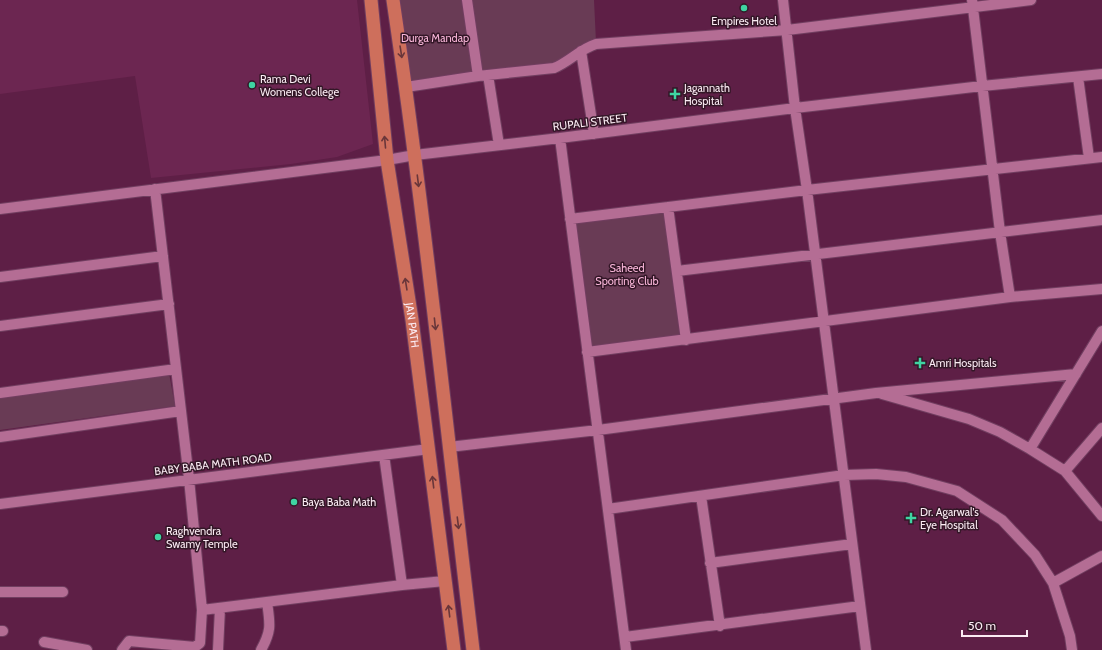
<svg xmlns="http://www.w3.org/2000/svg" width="1102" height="650" font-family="Cabin,sans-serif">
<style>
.built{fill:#6c2651}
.green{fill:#693b55}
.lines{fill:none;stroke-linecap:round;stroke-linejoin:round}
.minor-casing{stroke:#713e60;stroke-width:12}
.major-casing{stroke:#713e60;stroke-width:15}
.minor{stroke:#b46d94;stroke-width:10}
.major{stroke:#ce6f5c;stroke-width:13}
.oneway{stroke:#69363a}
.poi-dot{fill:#3fd4a2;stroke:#331727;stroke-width:1.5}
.labels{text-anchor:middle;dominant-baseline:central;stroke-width:3;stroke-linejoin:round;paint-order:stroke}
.poi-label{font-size:11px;fill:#fbebf3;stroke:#331727;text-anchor:start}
.park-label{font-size:11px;fill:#fab7da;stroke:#331727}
.street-label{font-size:11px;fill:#fbebf3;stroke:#331727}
</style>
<rect width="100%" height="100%" fill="#5e1f46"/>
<path class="built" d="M0 0H357L373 144 337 157 291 164 151 178 135 76 0 94Z"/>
<path class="green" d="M394 0H466L476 75 407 85Z
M468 0H594L596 42 554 65 480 73Z
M664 212 680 337 592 347 575 223Z
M169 373 175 406 0 430V397Z"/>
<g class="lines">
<g class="minor-casing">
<path id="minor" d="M467 0 478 76
M783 0 795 108 807 190 866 650
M972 0 1000 232 1010 297
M581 51 594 134
M488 75 499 145
M1078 77 1089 158
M406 87 478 76 554 68C569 62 580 49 596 44L787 30 1031 0
M560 138 626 650
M155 189 189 479 202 610 402 585 384 455
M668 207 686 340
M0 209 387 160 415 155 560 138 795 108 982 86 1102 74
M570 219 807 190 1102 157
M677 271 1102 220
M0 277 163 256
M0 326 169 304
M587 352 1010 297 1102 289
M0 393 176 369
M882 394 969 419 1000 432 1030 449 1065 471 1102 516
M0 437 181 411
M449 447 598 430 876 393 1076 374
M1030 449 1102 331
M1065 471 1102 428
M701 496 720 626
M0 504 429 449
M608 509 844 475 876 474 906 477 957 491 1002 520 1035 555 1053 583 1070 636 1072 650
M710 563 852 544
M1053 583 1102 556
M402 585 445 581
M0 592H63
M0 631H3
M625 637 860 606
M44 642 87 650
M122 650 129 641 195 647 200 643 202 610
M218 650 220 608
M261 650C272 630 270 624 267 602"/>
</g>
<g class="major-casing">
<g id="major">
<path id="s1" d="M371 0 387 160 412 320 454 650"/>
<path d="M393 0C425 216 447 433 473 650"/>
</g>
</g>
<use href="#minor" class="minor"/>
<use href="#major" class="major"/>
</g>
<defs><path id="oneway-shaft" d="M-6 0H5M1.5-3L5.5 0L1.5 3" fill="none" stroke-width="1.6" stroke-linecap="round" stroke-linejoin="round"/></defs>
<g class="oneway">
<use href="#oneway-shaft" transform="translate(401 52) rotate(81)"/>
<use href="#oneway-shaft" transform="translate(385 142) rotate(-95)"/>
<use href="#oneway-shaft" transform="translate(418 181) rotate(83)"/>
<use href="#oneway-shaft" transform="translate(406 284) rotate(-99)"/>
<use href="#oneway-shaft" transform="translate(435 324) rotate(84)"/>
<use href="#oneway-shaft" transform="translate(433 482) rotate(-97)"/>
<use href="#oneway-shaft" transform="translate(458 523) rotate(83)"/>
<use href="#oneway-shaft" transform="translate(449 611) rotate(-97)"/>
</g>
<g class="poi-dot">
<circle cx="744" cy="8" r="4"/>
<circle cx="252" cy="85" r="4"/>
<path d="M673 88h4v4h4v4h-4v4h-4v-4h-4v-4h4z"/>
<path d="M918 357h4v4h4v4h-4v4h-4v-4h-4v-4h4z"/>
<circle cx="294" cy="502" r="4"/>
<path d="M909 512h4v4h4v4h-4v4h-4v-4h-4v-4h4z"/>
<circle cx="158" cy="537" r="4"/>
</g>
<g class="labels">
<g class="poi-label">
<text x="744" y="21" text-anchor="middle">Empires Hotel</text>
<text x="260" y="79">Rama Devi<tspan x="260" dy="13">Womens College</tspan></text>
<text x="684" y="88">Jagannath<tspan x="684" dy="13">Hospital</tspan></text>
<text x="929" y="363">Amri Hospitals</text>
<text x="302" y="502">Baya Baba Math</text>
<text x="920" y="512">Dr. Agarwal's<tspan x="920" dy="13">Eye Hospital</tspan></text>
<text x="166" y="531">Raghvendra<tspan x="166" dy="13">Swamy Temple</tspan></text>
</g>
<g class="park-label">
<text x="435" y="38">Durga Mandap</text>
<text x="627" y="268">Saheed<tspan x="627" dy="13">Sporting Club</tspan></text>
</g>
<g class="street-label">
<text transform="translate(590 122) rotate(-7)">RUPALI STREET</text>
<text stroke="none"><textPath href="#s1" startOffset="328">JAN PATH</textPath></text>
<text transform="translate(213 464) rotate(-7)">BABY BABA MATH ROAD</text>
</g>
</g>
<path d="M962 630v6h65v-6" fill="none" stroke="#fbebf3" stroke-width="2"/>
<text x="968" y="630" font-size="12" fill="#fbebf3" stroke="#331727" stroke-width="3" paint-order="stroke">50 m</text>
</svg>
